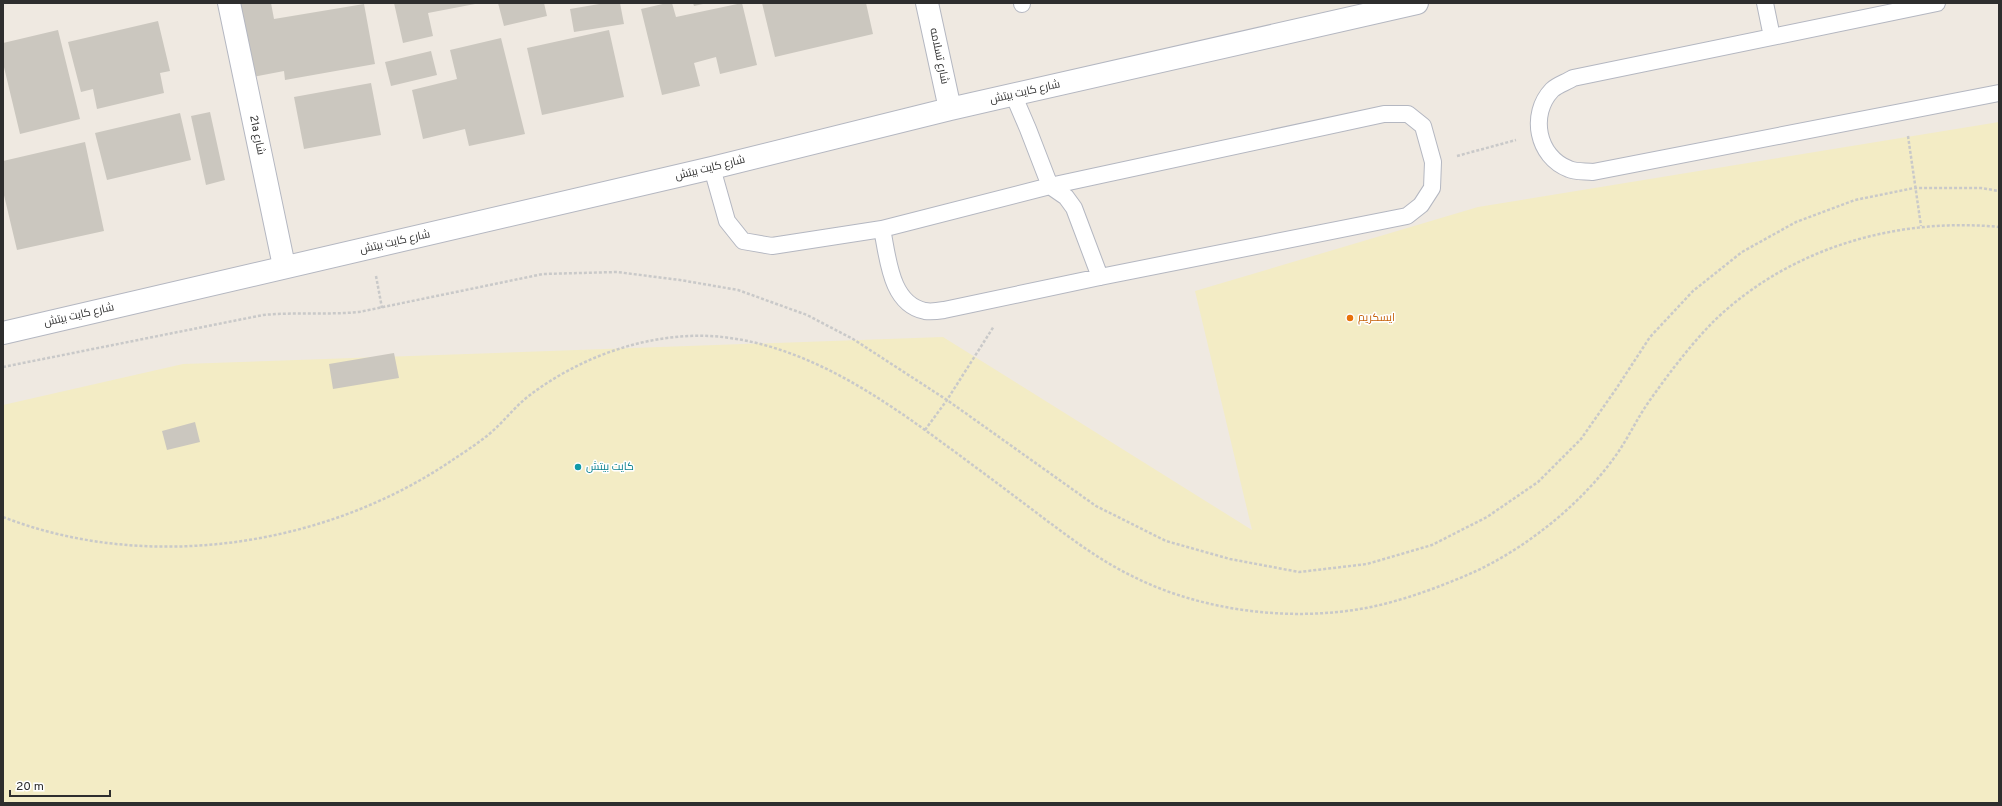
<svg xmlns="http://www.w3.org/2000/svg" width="2002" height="806" font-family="Overpass,Cairo,sans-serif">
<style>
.sand{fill:#f3ecc5}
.building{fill:#cbc7bf}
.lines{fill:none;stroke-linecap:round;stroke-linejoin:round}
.lane-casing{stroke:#b4b7c1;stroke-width:18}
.street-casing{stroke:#b4b7c1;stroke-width:24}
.path{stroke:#c9c9c9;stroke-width:2.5;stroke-dasharray:3 2;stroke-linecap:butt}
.lane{stroke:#fff;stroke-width:16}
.street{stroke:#fff;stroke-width:22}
.food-dot{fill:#e8710a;stroke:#fff;stroke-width:1.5}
.culture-dot{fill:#0f9aa8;stroke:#fff;stroke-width:1.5}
.labels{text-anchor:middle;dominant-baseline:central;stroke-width:3;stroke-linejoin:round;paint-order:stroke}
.street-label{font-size:11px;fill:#2e2e2e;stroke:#fff}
.food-label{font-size:11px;fill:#c56008;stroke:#fff;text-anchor:start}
.culture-label{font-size:11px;fill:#0d838f;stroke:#fff;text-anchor:start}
</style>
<rect width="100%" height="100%" fill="#efe9e1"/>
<path class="sand" d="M1999 122V803H3V405L183 364 943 337 1252 530 1195 291 1478 207Z"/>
<path class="building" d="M239 3H271L274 19 364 4 375 64 285 80 284 71 253 77Z
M394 3H475V4L428 13 433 36 403 43Z
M498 3H544L547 16 504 26Z
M605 3H620L624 24 574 32 570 9Z
M667 3H672L676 17 742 3 757 65 720 74 716 57 694 63 700 86 662 95 641 9Z
M693 3H703V4L694 6Z
M762 3H866L873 34 775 57Z
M158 21 170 71 160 73 164 93 97 109 93 89 81 92 68 42Z
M58 30 80 119 20 134 3 63V43Z
M609 30 624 97 542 115 527 48Z
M501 38 525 134 469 146 465 129 423 139 412 90 457 79 450 50Z
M431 51 437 75 391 86 385 62Z
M371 83 381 135 304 149 294 97Z
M210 112 225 180 206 185 191 116Z
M180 113 191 160 107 180 95 133Z
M85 142 104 231 17 250 3 191V161Z
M394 353 399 378 333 389 329 364Z
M195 422 200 442 167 450 162 431Z"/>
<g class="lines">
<g class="lane-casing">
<path id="lane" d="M1022 3V4
M1765 3 1772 37
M1937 3 1573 78C1567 82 1557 85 1552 90 1529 114 1537 157 1569 169 1575 172 1586 171 1593 172L1999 93
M1013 94 1028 129 1050 186 1066 197 1074 208 1100 277
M1384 114H1408L1423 126 1433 162 1432 188 1421 205 1407 216 1100 277 944 310C938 311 931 312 925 311 890 304 888 257 882 229L1050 186Z
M712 168 727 221 743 241 772 246 882 229"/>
</g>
<g class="street-casing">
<path id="street" d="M229 3 284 266
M927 3 950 109
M3 333 712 168 950 109 1417 3"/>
</g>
<path class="path" d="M1908 136 1921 226
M1457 156 1516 140
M376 276 382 308
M3 367 263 315C295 312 327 315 359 312L543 274 617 272 680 280 738 290 807 315 853 339 947 400 1096 506 1166 541 1230 559 1299 572 1367 564 1432 545 1487 517 1538 482 1581 439 1616 389 1650 337 1693 291 1742 252 1796 222 1855 200 1914 188H1981L1999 191
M925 430 947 400 994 326
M3 517C147 573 324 547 451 461 463 453 477 444 488 435 503 423 514 407 530 395 580 357 647 333 710 336 795 341 869 389 936 438 973 465 1009 492 1046 520 1073 540 1101 561 1132 576 1201 611 1290 622 1366 608 1402 601 1440 587 1474 572 1526 548 1580 505 1614 458 1628 439 1637 418 1650 400 1670 372 1691 344 1715 320 1790 248 1897 217 1999 227"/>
<use href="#lane" class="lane"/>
<use href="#street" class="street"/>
</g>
<circle class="food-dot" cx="1350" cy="318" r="4"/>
<circle class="culture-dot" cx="578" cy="467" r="4"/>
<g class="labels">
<g class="street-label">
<text transform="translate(939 56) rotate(78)">شارع تسلامه</text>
<text transform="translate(1025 92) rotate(-13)">شارع كايت بيتش</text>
<text transform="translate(257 135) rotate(78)">21a شارع</text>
<text transform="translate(710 168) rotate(-14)">شارع كايت بيتش</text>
<text transform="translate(395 242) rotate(-13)">شارع كايت بيتش</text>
<text transform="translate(79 315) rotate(-13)">شارع كايت بيتش</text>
</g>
<g class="food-label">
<text x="1358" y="318">ايسكريم</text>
</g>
<g class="culture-label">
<text x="586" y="467">كايت بيتش</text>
</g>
</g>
<rect width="2002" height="806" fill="none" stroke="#2e2e2e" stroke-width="8"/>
<path d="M10 790v6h100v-6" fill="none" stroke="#2e2e2e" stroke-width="2"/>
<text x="16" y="790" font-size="12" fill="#2e2e2e" stroke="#ffffff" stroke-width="3" paint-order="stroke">20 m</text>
</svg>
